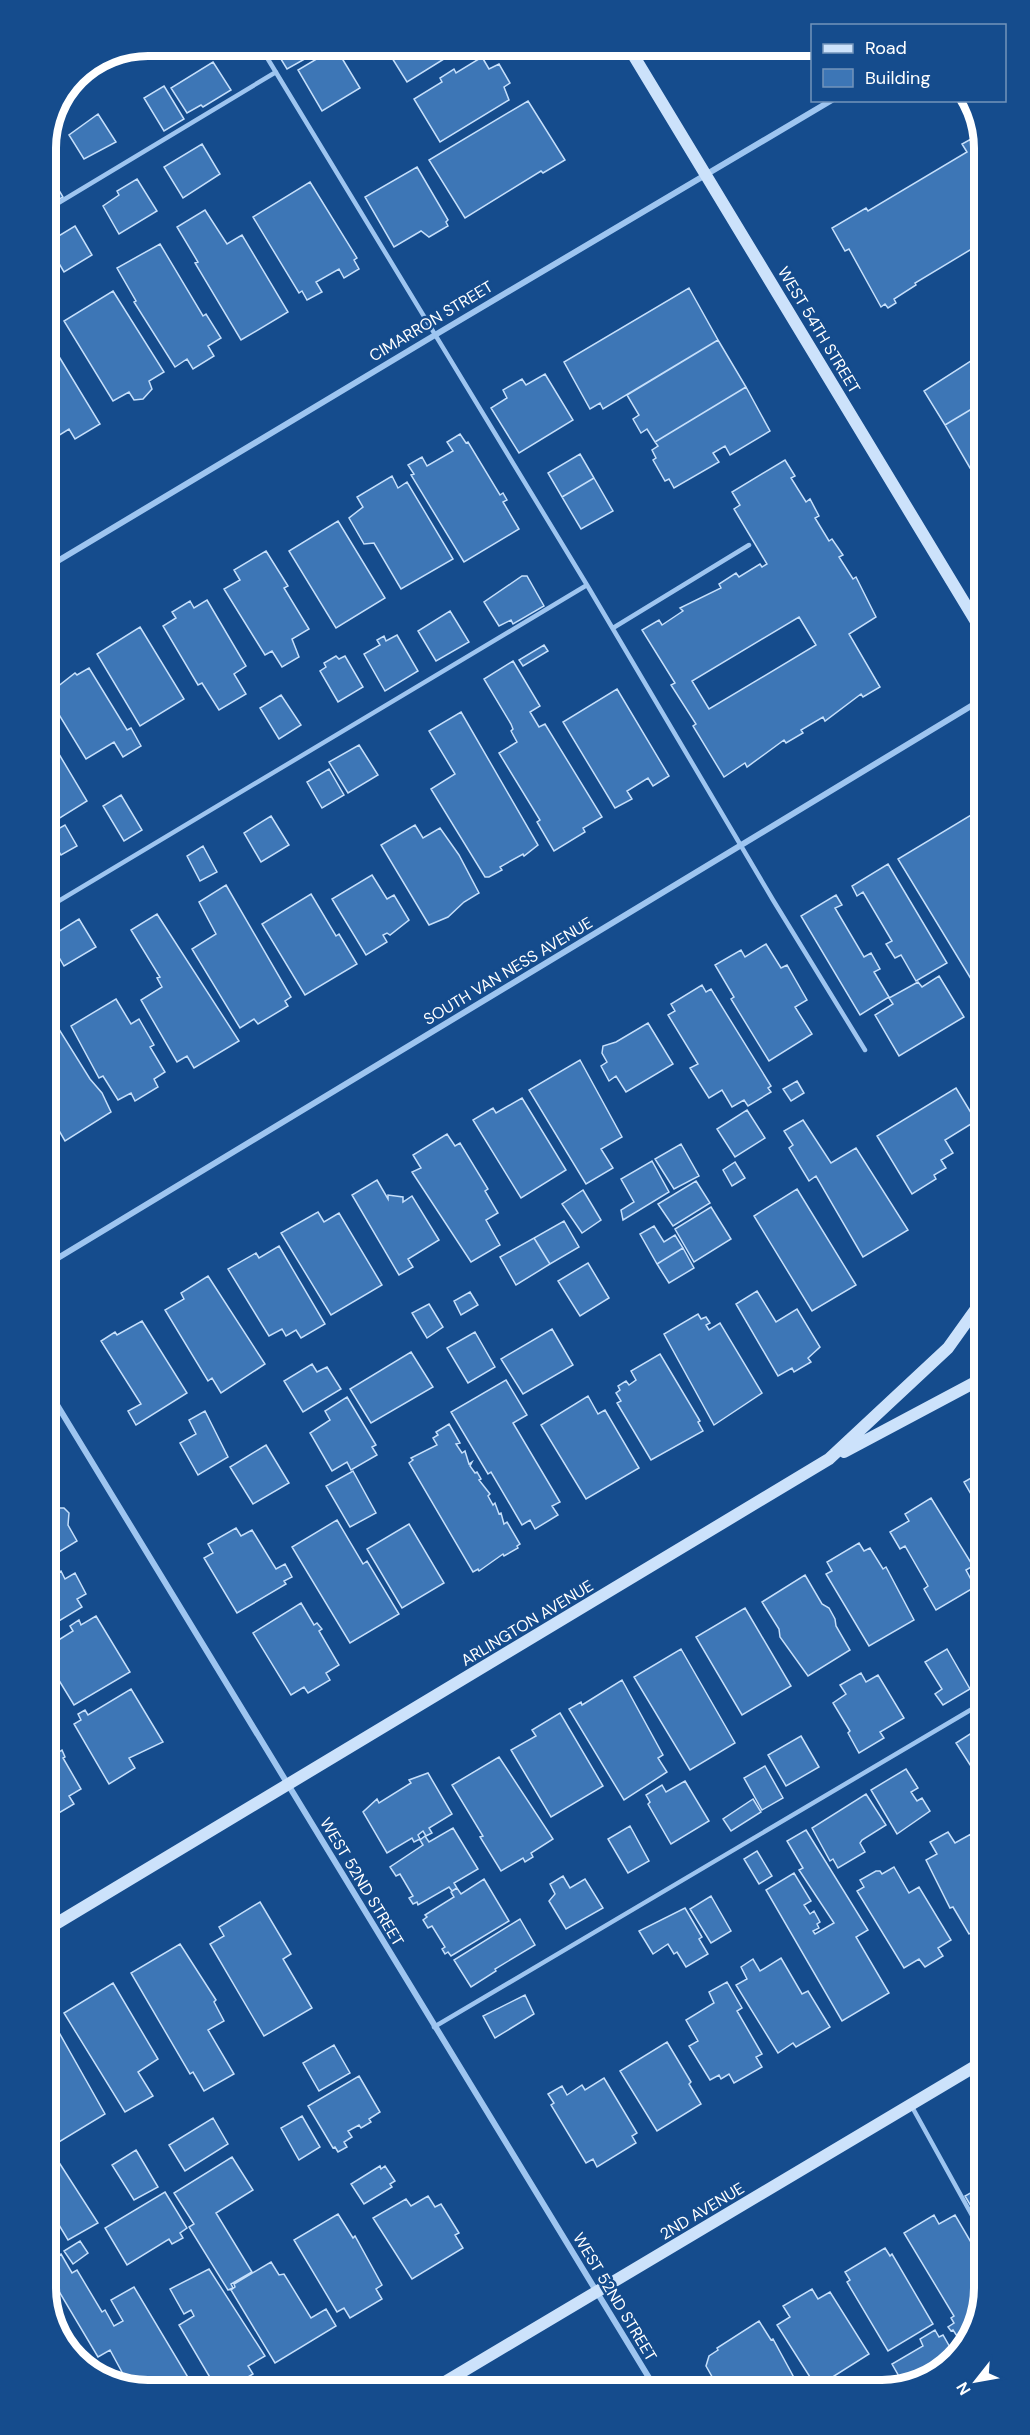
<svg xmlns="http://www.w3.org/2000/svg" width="1030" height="2435" font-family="'DM Sans',sans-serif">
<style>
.building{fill:#3d76b6;stroke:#c5dffb;stroke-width:1.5;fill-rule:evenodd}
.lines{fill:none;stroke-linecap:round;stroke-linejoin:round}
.lane{stroke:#9ec5f0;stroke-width:4.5}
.street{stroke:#9ec5f0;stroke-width:6}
.secondary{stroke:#cce2fb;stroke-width:12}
.labels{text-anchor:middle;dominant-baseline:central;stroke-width:5;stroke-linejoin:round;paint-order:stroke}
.street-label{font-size:16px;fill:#fff;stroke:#154c8d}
.rim{fill:none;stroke:#fff;stroke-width:8}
</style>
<rect width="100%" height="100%" fill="#154c8d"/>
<path class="building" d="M460 49 407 82 387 50Z
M337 50 360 88 322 111 298 70 330 51Z
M276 51H319L287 69Z
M109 53H125L126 56 85 80 80 72Z
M482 57 489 69 499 64 510 83 504 87 509 100 440 142 414 99 442 82 440 78 454 69 456 73Z
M213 62 231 90 203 107 201 105 187 113 171 88Z
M164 86 184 119 164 131 144 98Z
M528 101 565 160 543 173 541 171 465 218 429 160Z
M98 114 116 142 84 159 69 135Z
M971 139 974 144 980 141V244L915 283 916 285 894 299 896 303 888 308 885 304 881 307 849 249 845 251 832 228 866 208 868 211 967 152 962 144Z
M202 144 220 174 183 198 164 167Z
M45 167 63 197 45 208Z
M417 167 448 220 446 222 448 226 429 237 421 231 394 247 365 197Z
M137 179 157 211 119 234 103 206 119 195 117 191Z
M310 182 357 258 354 260 359 269 344 278 339 269 316 282 322 292 307 300 302 291 299 293 253 217Z
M205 210 227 244 242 235 288 312 241 340 195 263 198 262 177 227Z
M75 226 92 255 64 272 47 243Z
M160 244 203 316 206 314 221 338 208 346 214 356 193 369 187 359 175 367 134 302 136 301 117 268Z
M689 288 718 340 603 409 600 403 590 409 564 362Z
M113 291 164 372 149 381 152 389 143 399 134 400 129 392 113 401 64 321Z
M718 340 746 387 655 442 647 429 641 433 633 419 639 415 627 395Z
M52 345 100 424 75 439 69 429 50 441 46 434V349Z
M980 355V404L945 425 924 391Z
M545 374 573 420 519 453 491 408 507 398 503 390 522 379 526 385Z
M746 387 770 431 730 455 725 446 713 453 719 462 674 488 669 479 665 481 653 460 656 458 652 450 658 446 655 442Z
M980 404 981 462 970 468 945 425Z
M460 434 466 443 468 442 500 495 503 493 507 500 503 502 519 529 464 562 411 475 414 474 408 465 422 457 427 466 453 451 447 442Z
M580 454 594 478 562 497 548 473Z
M785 460 795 476 791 478 806 502 810 499 819 516 815 518 829 541 832 539 843 555 839 557 853 579 856 577 876 617 849 634 880 687 863 697 861 694 825 721 823 717 801 730 803 733 786 743 784 740 747 767 745 763 724 777 693 726 696 724 671 685 675 683 642 630 659 620 662 625 683 611 680 608 721 588 719 584 736 573 739 577 760 564 762 567 767 564 734 509 740 505 732 492ZM799 617 816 645 709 709 692 681Z
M981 469V485L974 473Z
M392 476 398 488 407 482 453 559 401 589 374 543 364 544 349 518 363 507 357 497Z
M594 478 613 511 581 529 562 497Z
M338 521 385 598 336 628 289 551Z
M266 551 288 586 284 588 309 629 292 639 299 657 282 667 272 651 265 655 224 589 240 580 234 570Z
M522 576H527L544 606 513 624 511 620 499 626 484 602Z
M207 600 246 666 234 674 246 694 219 710 202 683 198 685 163 626 176 618 172 612 190 601 194 608Z
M450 611 469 642 436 661 418 631Z
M140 627 184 699 140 726 97 654Z
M397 635 418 671 385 691 364 654 380 645 377 640 384 636 386 641Z
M544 645 548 651 523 666 519 660Z
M336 656 339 659 345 656 363 687 338 702 320 671 326 667 324 663Z
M513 661 540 706 530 712 539 727 545 724 602 817 583 828 585 832 554 851 537 822 540 820 499 753 517 742 511 731 513 729 511 724 484 679Z
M89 668 127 730 131 728 141 746 123 757 114 742 86 759 47 695 75 673 77 675Z
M617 689 669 776 653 786 648 778 627 791 632 799 615 808 563 722Z
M281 695 301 725 279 739 260 708Z
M461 712 538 845 524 856 523 854 500 867 502 870 489 877H485L431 789 455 774 429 731Z
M47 734 87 801 47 826Z
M359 745 378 775 348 793 329 762Z
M329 769 344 795 322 808 307 782Z
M121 795 142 830 124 841 103 806Z
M981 809 982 997 898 859Z
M271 816 289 845 261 862 244 833Z
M65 825 77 846 61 855 49 834Z
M415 825 423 838 440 828 459 855 479 893 464 902 448 917 429 925 381 845Z
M203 846 217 872 200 881 187 856Z
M888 864 947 963 916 981 901 955 895 958 886 944 892 941 863 892 857 896 852 886Z
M47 866 54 878 47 882Z
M372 875 387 899 394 895 409 920 390 935 387 933 383 935 387 942 366 955 332 899Z
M226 885 291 997 285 1001 288 1006 258 1024 254 1019 240 1028 192 949 216 934 199 902Z
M311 894 336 936 339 934 357 964 305 995 262 924Z
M836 895 842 905 835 908 864 957 871 953 880 969 874 972 889 997 860 1015 801 916Z
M157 914 239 1041 194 1068 187 1056 177 1062 141 1000 162 987 157 978 160 977 131 930Z
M79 919 96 947 64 966 48 938Z
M766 944 781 968 787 965 807 1000 795 1007 812 1034 769 1061 731 999 734 997 715 965 741 950 745 957Z
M939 976 964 1017 899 1056 875 1015 893 1004 889 998 918 982 922 987Z
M702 985 706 992 711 989 771 1086 768 1088 771 1092 748 1106 744 1100 732 1107 722 1090 709 1098 690 1068 698 1064 668 1015 675 1011 671 1004Z
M116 999 131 1024 139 1019 154 1045 150 1047 165 1072 154 1079 158 1087 135 1101 131 1093 118 1100 103 1076 99 1078 71 1026Z
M47 1010 90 1079 102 1093 111 1112 65 1141 47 1110Z
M648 1023 673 1064 626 1092 616 1076 609 1081 601 1066 607 1062 602 1053 603 1046 616 1042Z
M580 1060 622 1137 601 1149 613 1168 586 1184 529 1090Z
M797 1081 804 1093 791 1101 783 1089Z
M956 1088 976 1121 945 1140 953 1153 941 1160 946 1168 934 1175 936 1179 912 1194 877 1136Z
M522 1098 566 1170 521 1198 473 1120 493 1108 496 1113Z
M747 1110 765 1138 735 1157 717 1129Z
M803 1120 831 1163 856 1148 908 1230 863 1257 816 1176 809 1181 789 1148 793 1145 784 1131Z
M447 1134 455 1146 460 1143 488 1189 485 1191 498 1213 486 1220 500 1245 471 1262 412 1172 421 1168 413 1155Z
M681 1144 699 1176 674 1189 655 1159Z
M652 1161 669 1192 623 1220 621 1210 634 1202 621 1179Z
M735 1162 745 1178 732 1186 723 1170Z
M377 1180 388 1199V1195L403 1197V1202L412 1196 439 1240 408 1259 413 1267 399 1275 352 1195Z
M696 1181 710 1203 673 1226 658 1204Z
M797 1189 856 1285 812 1311 754 1216Z
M583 1190 601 1220 582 1233 562 1204Z
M711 1207 731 1239 694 1262 675 1229Z
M318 1212 324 1222 339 1213 382 1285 331 1315 281 1233Z
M564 1221 579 1247 550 1264 534 1238Z
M654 1226 664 1242 675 1235 683 1248 657 1264 640 1234Z
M534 1238 550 1264 516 1285 500 1257Z
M279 1246 325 1324 301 1338 296 1330 286 1336 282 1329 269 1336 228 1269 256 1253 259 1258Z
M683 1248 694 1268 669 1283 657 1264Z
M588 1263 609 1298 580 1316 558 1281Z
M208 1276 265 1364 221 1393 212 1378 208 1381 165 1310 184 1299 181 1293Z
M757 1291 776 1322 797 1309 820 1347 808 1358 811 1362 794 1372 792 1368 778 1376 736 1304Z
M470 1292 478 1305 461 1315 454 1301Z
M429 1304 443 1327 427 1338 412 1313Z
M698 1314 701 1319 706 1317 710 1323 706 1325 709 1330 720 1323 762 1393 714 1425 664 1334Z
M142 1321 187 1393 136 1425 128 1411 141 1404 101 1341 115 1332 117 1335Z
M552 1329 573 1365 523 1394 501 1359Z
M475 1332 495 1367 468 1383 447 1348Z
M411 1352 433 1387 371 1423 350 1389Z
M660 1354 700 1421 698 1422 703 1431 651 1460 617 1403 621 1401 616 1393 620 1390 618 1386 626 1381 629 1385 636 1380 631 1371Z
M312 1364 317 1372 327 1367 341 1389 303 1412 284 1381Z
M506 1380 527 1415 513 1423 560 1502 552 1506 558 1515 535 1529 530 1520 522 1525 491 1472 488 1474 451 1412Z
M588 1396 598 1414 605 1410 639 1468 586 1499 541 1425Z
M347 1397 376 1445 372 1447 377 1455 351 1470 347 1462 332 1471 310 1433 330 1420 325 1411Z
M205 1411 228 1457 198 1475 180 1443 196 1434 189 1420Z
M449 1424 460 1443 456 1444 462 1453 465 1451 469 1464 472 1462 470 1466 475 1473 477 1472 481 1479 479 1480 490 1494 488 1496 493 1505 495 1503 499 1514 501 1513 504 1524 507 1522 520 1544 517 1546 518 1548 504 1556 503 1554 479 1571 478 1569 473 1572 409 1463 413 1460 411 1458 437 1445 433 1438 438 1435 436 1432Z
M266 1445 289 1483 253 1504 230 1467Z
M353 1471 376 1513 350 1527 326 1486Z
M980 1473 983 1477V1515L964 1482Z
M48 1495 56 1508H64L69 1513 68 1525 77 1541 49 1558Z
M931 1498 973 1566 966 1570 975 1587 936 1610 924 1589 928 1586 905 1546 900 1549 890 1532 909 1521 905 1514Z
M337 1520 363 1564 367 1561 399 1614 350 1643 292 1547Z
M409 1524 444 1583 402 1608 367 1549Z
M236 1528 241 1536 252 1530 276 1569 285 1564 292 1577 284 1581 286 1584 237 1613 204 1558 213 1553 208 1544Z
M859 1543 864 1551 870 1548 883 1569 886 1567 914 1620 869 1646 826 1574 832 1571 827 1562Z
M61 1571 65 1579 75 1573 86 1594 77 1599 82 1607 49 1627V1578Z
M805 1575 822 1604 829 1608 835 1619 836 1626 850 1650 808 1676 780 1637 779 1629 762 1602Z
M301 1603 314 1625 317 1623 322 1629 319 1631 339 1665 326 1673 330 1680 308 1693 304 1687 291 1695 253 1633Z
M745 1608 791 1686 742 1715 696 1637Z
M96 1616 130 1672 74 1705 49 1664V1646L73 1631 70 1626 79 1620 81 1625Z
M681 1649 735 1743 690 1770 634 1677Z
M947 1649 970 1689 943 1705 935 1694 942 1689 925 1662Z
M861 1673 866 1682 878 1675 904 1718 880 1732 884 1738 859 1753 848 1733 850 1731 833 1703 846 1694 840 1685Z
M622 1680 663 1755 658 1758 667 1772 624 1800 569 1709 581 1702 582 1705Z
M131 1689 163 1742 129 1758 135 1768 109 1784 74 1724 81 1720 78 1714 85 1710 88 1715Z
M560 1713 603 1786 551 1817 511 1750 536 1736 532 1730Z
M984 1725V1765L974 1771 956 1743Z
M49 1735 59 1752 62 1750 65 1757 63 1758 81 1789 69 1796 74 1804 52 1817 49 1812Z
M801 1736 819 1767 786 1786 768 1755Z
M499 1757 553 1839 531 1853 533 1857 525 1862 523 1858 501 1871 480 1837 483 1836 452 1785Z
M765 1766 783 1798 762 1810 744 1778Z
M906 1769 918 1788 911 1792 917 1801 922 1798 930 1811 897 1834 871 1790Z
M428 1773 452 1814 429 1828 432 1833 426 1836 423 1831 418 1835 420 1839 414 1842 412 1838 387 1853 363 1812 377 1799 379 1803 411 1783 409 1780Z
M685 1781 709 1821 671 1844 648 1804 650 1802 646 1795 662 1785 666 1792Z
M866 1794 886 1825 862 1840 860 1843 865 1852 838 1868 833 1859 830 1861 812 1828Z
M753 1799 761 1812 731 1831 723 1819Z
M630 1826 649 1861 628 1873 608 1839Z
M453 1828 478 1869 454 1883 457 1888 452 1891 449 1887 418 1905 417 1902 413 1904 409 1898 413 1896 400 1874 396 1876 390 1867 423 1845 420 1840 425 1836 429 1842Z
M806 1830 868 1930 856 1937 889 1993 842 2021 766 1890 794 1873 811 1901 804 1905 810 1914 814 1911 820 1922 817 1924 819 1928 813 1931 815 1934 834 1923 799 1870 803 1868 787 1841Z
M948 1832 955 1843 971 1834 984 1855V1937L981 1939 975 1930 969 1934 953 1907 950 1908 926 1860 937 1854 930 1842Z
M757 1851 772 1876 759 1884 744 1859Z
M894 1867 909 1893 919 1887 951 1940 938 1948 943 1956 925 1967 919 1959 904 1968 857 1891 864 1887 860 1880 876 1871H880L882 1874Z
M563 1876 570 1888 585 1879 603 1908 566 1929 549 1901 555 1894 550 1884Z
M484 1879 509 1921 451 1956 448 1952 445 1954 442 1949 445 1947 432 1926 428 1928 423 1920 427 1917 425 1915 454 1897 451 1892 457 1888 461 1894Z
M711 1896 731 1931 711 1943 690 1909Z
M260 1902 291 1954 283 1959 312 2008 264 2036 210 1944 224 1936 219 1927Z
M685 1908 702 1937 699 1939 708 1954 686 1967 677 1952 674 1954 668 1944 653 1954 639 1931Z
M520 1919 535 1945 495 1969 496 1971 471 1987 454 1960Z
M180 1944 216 2000 214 2002 224 2021 208 2030 234 2074 204 2091 193 2072 190 2074 131 1973Z
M781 1958 802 1994 808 1991 830 2027 796 2047 793 2043 778 2053 736 1985 747 1979 741 1967 753 1959 760 1971Z
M727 1982 742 2008 737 2011 762 2054 756 2057 762 2067 734 2083 729 2074 721 2079 719 2075 710 2080 689 2046 698 2041 686 2020 714 2003 709 1992Z
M113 1983 158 2059 138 2072 153 2096 125 2112 64 2013Z
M525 1995 534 2014 495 2038 483 2016Z
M52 2020 105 2114 54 2145 50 2139Z
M667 2042 691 2082 689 2084 701 2104 657 2131 620 2071Z
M334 2045 350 2073 319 2091 303 2063Z
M359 2076 380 2112 369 2119 371 2122 361 2128 359 2125 348 2131 352 2137 344 2142 347 2147 338 2152 335 2147 333 2148 308 2106Z
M604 2078 637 2133 632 2136 636 2143 597 2167 593 2159 586 2163 551 2105 554 2103 548 2094 562 2086 567 2095 582 2085 585 2090Z
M302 2116 320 2147 299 2160 281 2128Z
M213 2118 228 2144 185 2171 169 2145Z
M51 2150 98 2223 68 2240 50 2210Z
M136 2150 158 2187 134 2200 112 2165Z
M232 2157 253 2190 216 2213 252 2272 231 2284 233 2288 228 2290 189 2227 194 2224 174 2193Z
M380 2166 381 2169 385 2166 395 2181 390 2184 392 2187 364 2204 351 2184Z
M985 2185V2230L965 2196Z
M165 2192 187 2228 180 2233 183 2238 172 2244 169 2239 127 2265 105 2228Z
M428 2196 435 2207 441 2204 459 2233 455 2235 463 2248 412 2279 373 2218 406 2199 411 2206Z
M338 2214 353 2238 355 2236 382 2285 376 2289 382 2299 350 2318 344 2308 337 2312 294 2240Z
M934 2215 939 2224 955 2215 985 2266V2288L965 2348 953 2330 951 2331 948 2327 954 2323 951 2318 954 2316 904 2233Z
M80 2241 88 2253 73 2264 64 2251Z
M885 2248 890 2256 892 2254 933 2324 888 2351 847 2282 850 2280 845 2272Z
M61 2254 72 2273 77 2270 102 2312 105 2310 114 2326 123 2321 111 2300 134 2287 195 2389 140 2390 129 2385 110 2350 98 2357 54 2283 57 2281 53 2275 50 2276V2260Z
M271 2262 279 2275 284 2274 311 2318 326 2309 336 2326 275 2363 231 2290 235 2287 234 2284Z
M209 2269 265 2356 248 2366 253 2374 228 2389H223L220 2383 215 2386 179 2325 194 2316 191 2310 184 2314 170 2289Z
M812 2289 818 2299 830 2292 869 2354 820 2385H815L777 2325 790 2317 783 2306Z
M759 2321 771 2340 773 2339 798 2385 724 2386 721 2381 714 2380 706 2366 709 2356 718 2350 717 2348Z
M935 2330 939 2337 943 2335 955 2356 915 2385H904L892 2364 923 2346 920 2339Z
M102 2367 109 2378 93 2372Z"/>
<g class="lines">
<path class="lane" d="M263 51 587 585 773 900 865 1050
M45 211 276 72
M613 628 749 545
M47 908 587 585
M434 2027 984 1702
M911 2105 985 2239"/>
<path class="street" d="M46 568 435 335 832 100
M48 1264 981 700
M48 1390 654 2386"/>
<path class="secondary" d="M629 48 981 630
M844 1452 983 1378
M49 1928 829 1459 948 1348 983 1299
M435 2388 984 2061"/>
</g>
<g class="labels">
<g class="street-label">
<text transform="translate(431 321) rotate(-31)">CIMARRON STREET</text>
<text transform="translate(819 330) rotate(59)">WEST 54TH STREET</text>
<text transform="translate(508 971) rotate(-31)">SOUTH VAN NESS AVENUE</text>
<text transform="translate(527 1623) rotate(-31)">ARLINGTON AVENUE</text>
<text transform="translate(362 1882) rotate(59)">WEST 52ND STREET</text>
<text transform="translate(702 2211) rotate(-31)">2ND AVENUE</text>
<text transform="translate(615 2297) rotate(59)">WEST 52ND STREET</text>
</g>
</g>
<path d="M0 0H1030V2435H0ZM148 56H882A92 92 0 0 1 974 148V2288A92 92 0 0 1 882 2380H148A92 92 0 0 1 56 2288V148A92 92 0 0 1 148 56Z" fill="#154c8d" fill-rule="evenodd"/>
<path class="rim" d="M148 56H882A92 92 0 0 1 974 148V2288A92 92 0 0 1 882 2380H148A92 92 0 0 1 56 2288V148A92 92 0 0 1 148 56Z"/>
<rect x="811" y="24" width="195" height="78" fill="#154c8d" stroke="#7394bb" stroke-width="1.5"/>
<rect x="823" y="44" width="30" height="9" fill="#cce2fb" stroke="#7394bb" stroke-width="1.5"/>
<text x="865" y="54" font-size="18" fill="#ffffff">Road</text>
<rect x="823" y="69" width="30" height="18" fill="#3d76b6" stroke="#7394bb" stroke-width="1.5"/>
<text x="865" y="84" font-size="18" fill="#ffffff">Building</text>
<g transform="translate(976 2381) rotate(239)" stroke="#154c8d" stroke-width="4.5" paint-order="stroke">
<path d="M0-4.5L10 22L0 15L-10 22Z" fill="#ffffff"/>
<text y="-9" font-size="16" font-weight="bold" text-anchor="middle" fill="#ffffff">N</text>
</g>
</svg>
